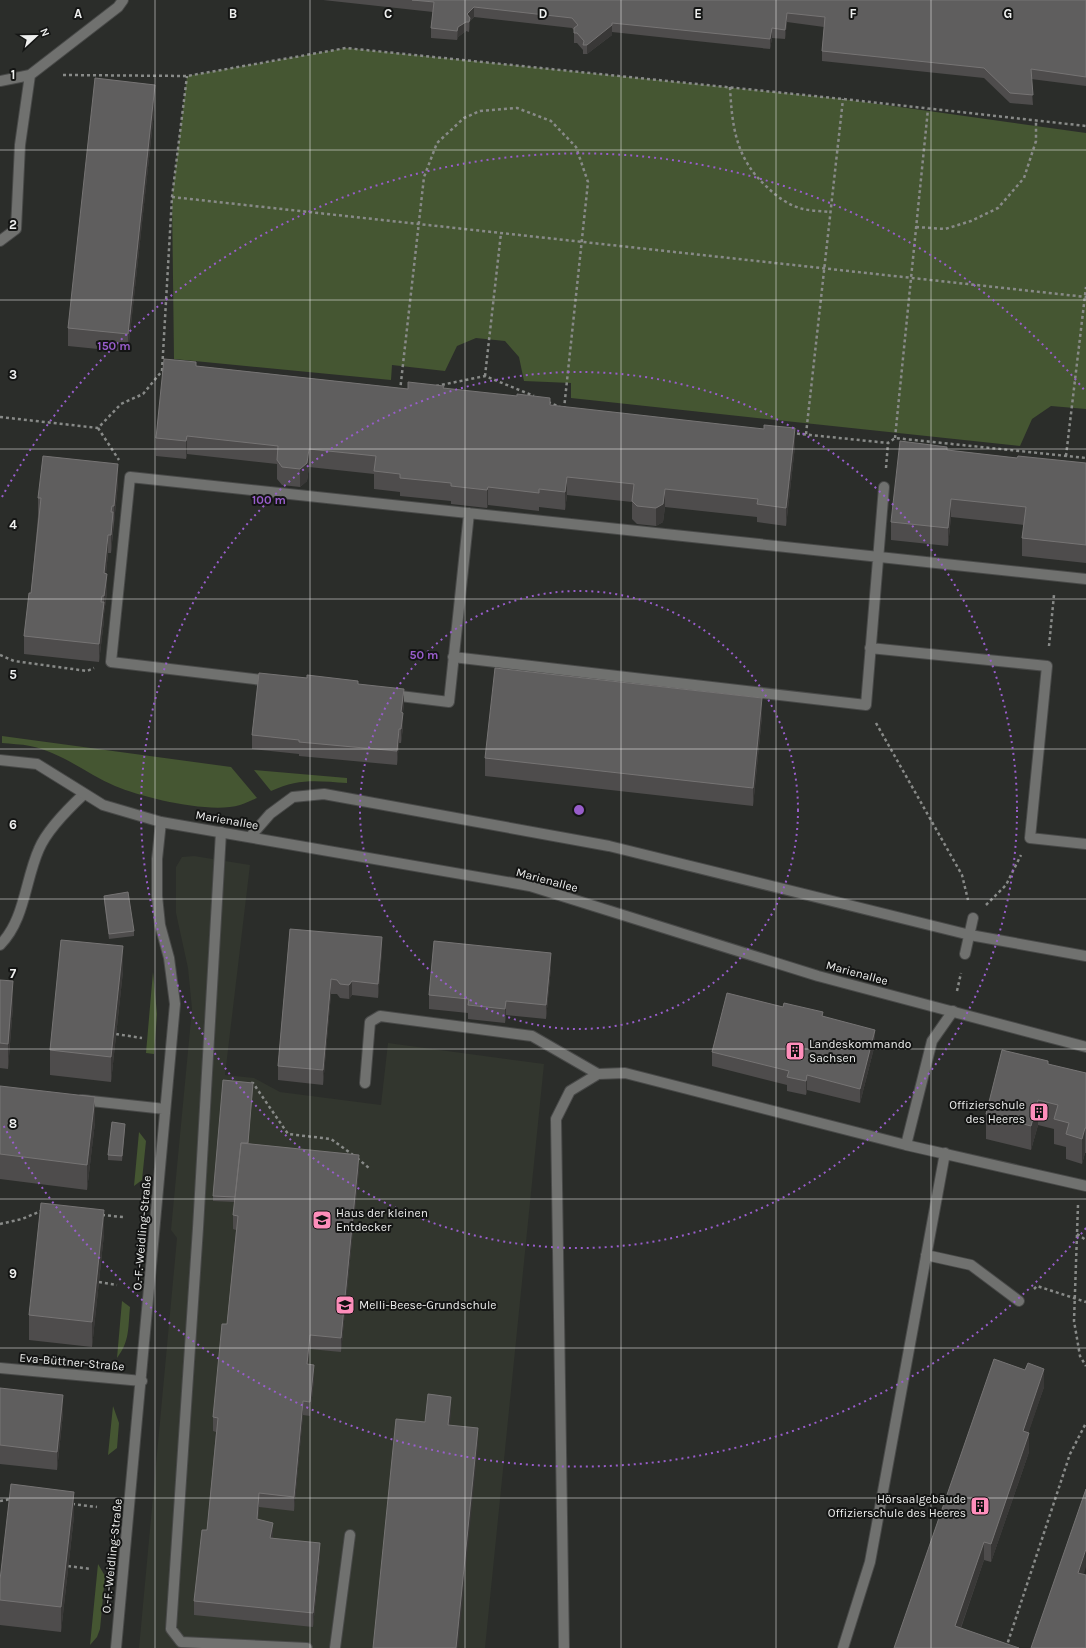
<svg xmlns="http://www.w3.org/2000/svg" width="1086" height="1648" font-family="Karla,sans-serif">
<style>
.built{fill:#32362e}
.green{fill:#455632}
.lines{fill:none;stroke-linecap:round;stroke-linejoin:round}
.lane-casing{stroke:#484948;stroke-width:12}
.street-casing{stroke:#484948;stroke-width:12}
.path{stroke:#888a88;stroke-width:2.5;stroke-dasharray:3 3;stroke-linecap:butt}
.lane{stroke:#70716f;stroke-width:10}
.street{stroke:#70716f;stroke-width:10}
.wall{fill:#4e4c4c}
.shaded-wall{fill:#393837}
.building{fill:#5f5e5e;stroke:#767474}
.grid{fill:none;stroke:#eeefee;stroke-width:1;stroke-opacity:0.55}
.ring{fill:none;stroke:#985dcb;stroke-width:2;stroke-dasharray:2 4}
.labels{text-anchor:middle;dominant-baseline:central;stroke-width:4;stroke-linejoin:round;paint-order:stroke}
.street-label{font-size:12px;fill:#eeefee;stroke:#141514}
.poi-label{font-size:12px;fill:#eeefee;stroke:#141514;text-anchor:start}
.grid-label{font-size:13px;text-anchor:middle;font-weight:bold;fill:#eeefee;stroke:#141514;stroke-width:4;stroke-linejoin:round;paint-order:stroke}
.centre{fill:#985dcb;stroke:#141514;stroke-width:2}
.ring-label{font-size:12px;text-anchor:middle;font-weight:bold;fill:#985dcb;stroke:#141514;stroke-width:4;stroke-linejoin:round;paint-order:stroke}
</style>
<rect width="100%" height="100%" fill="#2b2d2a"/>
<path class="built" d="M194 856 250 865 225 1075 254 1078 280 1092 381 1105 388 1043 544 1064 485 1648H139L177 1238 171 1230 192 1009 188 968 176 913V867L182 857Z"/>
<path class="green" d="M346 48 843 99 1086 133V409L1051 406 1032 419 1020 446 571 398V383L524 381 519 357 505 341 476 338 457 346 445 371 392 365 391 380 174 359 172 197 187 76Z
M2 736 231 767 257 798C252 800 246 803 240 805 210 814 144 798 115 786 87 774 61 752 30 746 21 744 11 744 2 743Z
M254 770 347 778V783C317 781 299 778 271 791Z
M153 972 157 1014 154 1054 146 1053Z
M139 1132 146 1141 142 1180 134 1186Z
M122 1301 130 1307C128 1327 130 1341 117 1358Z
M113 1406 119 1423 117 1448 108 1455Z
M98 1564 105 1576 100 1629 97 1637 90 1645Z"/>
<g class="lines">
<g class="lane-casing">
<path id="lane" d="M0 81 30 75 118 7 123 0
M0 241 16 229 20 145 30 75
M870 648 1047 666 1030 838 1086 844
M453 657 866 705 884 487
M270 681 111 662 130 477 1086 579
M392 695 449 702 469 513
M221 832 198 1228 171 1629 181 1642 307 1648
M250 837 270 814 293 797 324 794 609 846 970 935 1086 956
M0 945C25 920 25 880 39 849 47 830 69 808 84 794
M965 954 973 918
M365 1083 370 1022 380 1016 532 1036 598 1074
M906 1145 1086 1186
M926 1255 971 1265 1019 1301
M335 1648 350 1535
M564 1648 556 1119 570 1091 598 1074 625 1073 906 1145 932 1041 953 1011
M843 1648 870 1562 945 1153"/>
</g>
<g class="street-casing">
<path id="street" d="M0 760 37 764 103 805 161 822 530 886 818 976 1086 1047
M82 1100 165 1109
M0 1368 142 1381
M116 1648 175 1004 169 958 160 925 157 896V859L161 822"/>
</g>
<path class="path" d="M63 75 187 76 346 48 843 99 1086 126
M730 87C732 127 736 159 767 187 777 197 790 206 803 209 812 211 822 211 831 212
M172 197 1086 297
M916 227 945 229 971 221 998 208 1024 178 1036 141V121
M162 371 172 197 187 76
M485 376 501 233
M436 386 485 376 534 396
M400 391 424 177 437 143 464 118 480 111 517 108 551 121 576 147 588 182 564 409
M548 402 560 407
M0 417 98 428 121 404 143 394 162 371H165
M98 428 119 460
M791 433 888 443 895 438 1086 458
M806 434 843 99
M895 438 928 109
M1066 456 1086 287
M886 468 888 443
M1049 646 1054 595
M0 655 14 661 87 671 94 668
M876 723 962 875 968 900
M986 905 1006 885 1021 855
M957 991 961 973
M116 1034 142 1038
M251 1083H253L288 1134 331 1139 353 1155
M357 1158 369 1168
M1078 1205 1074 1321 1080 1356 1086 1366
M102 1215 123 1217
M0 1224 22 1219 41 1211
M1077 1234 1086 1240
M99 1282 117 1285
M1034 1289 1037 1286 1086 1302
M0 1501 11 1499
M72 1504 97 1507
M68 1566 91 1569
M1006 1648 1070 1454 1086 1423"/>
<use href="#lane" class="lane"/>
<use href="#street" class="street"/>
</g>
<path class="wall" d="M323 0H1086V86L1031 79 1033 105 1010 103 984 78 822 61V51L824 27 787 22 785 39 772 38 770 49 612 32V35L587 54H583V50L577 43H574V30L572 28 474 17 470 21 469 32 466 31 458 37 457 40 431 38V28L433 12Z
M155 103 128 352 68 346V328Z
M196 366 408 389 444 388 550 405 795 446 786 526 757 522V517L665 507 663 522 656 526 637 524 632 519V502L567 495 565 510 539 507V511L488 505 487 508 451 504V501L400 496V492L374 489V474L309 467 307 481 300 487 282 485 277 479V464L187 454 186 459 156 456V438Z
M947 450 1017 458 1086 463V563L1022 556V538L1024 525 951 517 948 546 891 540V522Z
M118 483 111 553H108L106 573 107 592 104 614V620L99 662 24 654V636L31 593 38 516V498Z
M358 684 404 703 403 713V727L401 743H399L397 765 299 756V754L252 749V735Z
M762 716 753 806 485 776V758Z
M104 896 134 931V936L109 939 104 901Z
M290 929 382 951 378 998 352 995 349 999 340 998 337 994H331L323 1085 278 1080V1066Z
M551 967 546 1019 506 1015 505 1023 468 1019V1013L429 1009V995Z
M123 971 111 1082 50 1075V1050Z
M0 980 13 1006 8 1069 0 1068Z
M823 1017 875 1044 860 1103 807 1090 806 1095 787 1091V1085L712 1066V1052Z
M1048 1064 1086 1073V1153H1085L1082 1164 1066 1159V1147L1054 1144V1129L1038 1125 1031 1150 986 1139V1114Z
M0 1086 95 1122 87 1190 0 1179Z
M253 1088 248 1143 359 1169 341 1352 310 1349 308 1364 314 1379 310 1416 303 1415 294 1511 259 1507 258 1519 273 1537V1538L320 1557 313 1627 194 1615V1601L207 1530 216 1432 213 1431V1417L227 1324 236 1230 233 1229V1215L235 1202 213 1201V1196Z
M125 1128 122 1161 108 1160V1155Z
M104 1234 92 1347 29 1340V1315Z
M1025 1370 1044 1387 1028 1433 1029 1452 991 1562 984 1560 961 1628 894 1648Z
M0 1388 63 1413 57 1470 0 1464Z
M74 1516 61 1632 0 1625V1580Z"/>
<path class="shaded-wall" d="M474 7V17L470 21 469 32V21L467 14Z
M787 13V22L785 39V30Z
M466 22V31L458 37 457 40 458 27Z
M612 23V35L587 54V45Z
M772 28V38L770 49V39Z
M155 85V103L128 352V334Z
M795 428V446L786 526V508Z
M187 436V454L186 459V441Z
M309 449V467L307 481 300 487V469Z
M118 464V483L114 524V506Z
M567 477V495L565 510V492Z
M488 487V505L487 508V490Z
M665 489V507L663 522 656 526V508Z
M951 499V517L948 546V528Z
M113 512V530L111 553V535Z
M108 535V553L104 591V573Z
M107 574V592L104 614V596Z
M104 602V620L99 662V644Z
M404 689V703L401 726V712Z
M762 698V716L753 806V788Z
M403 713V727L401 743V729Z
M399 729V743L397 765V751Z
M382 937V951L378 998V984Z
M123 946V971L111 1082V1057Z
M551 953V967L546 1019V1005Z
M331 979V994L323 1085V1070Z
M13 981V1006L8 1069V1044Z
M352 981V995L349 999V985Z
M506 1001V1015L505 1023V1009Z
M875 1030V1044L860 1103V1089Z
M807 1075V1090L806 1095V1081Z
M253 1083V1088L247 1157V1153Z
M95 1097V1122L87 1190V1165Z
M1038 1100V1125L1031 1150V1126Z
M125 1124V1128L122 1161V1156Z
M1085 1128V1153L1082 1164V1139Z
M359 1155V1169L341 1352V1338Z
M104 1210V1234L92 1347V1322Z
M310 1335V1349L307 1378V1364Z
M314 1365V1379L310 1416V1402Z
M1044 1369V1387L1023 1449V1431Z
M63 1395V1413L57 1470V1452Z
M451 1397V1415L448 1443V1425Z
M303 1401V1415L294 1511V1497Z
M478 1428V1446L458 1648H456Z
M1029 1433V1452L991 1562V1544Z
M74 1492V1516L61 1632V1607Z
M259 1493V1507L257 1533V1519Z
M273 1523V1537L270 1552V1538Z
M984 1542V1560L955 1644V1626Z
M320 1543V1557L313 1627V1613Z
M1086 1549V1567L1078 1591V1573Z"/>
<path class="building" d="M412 0H1086V77L1031 69 1033 95 1010 93 984 68 822 51 825 17 787 13 785 30 772 28 770 39 612 23V25L587 45H583L584 41 577 33H574V28L578 25 572 18 474 7 467 14 470 18 469 22H466L458 27 457 31 431 28 434 2Z
M95 78 155 85 128 334 68 328Z
M164 359 196 362V366L408 389V382L444 386 443 388 517 396V394L550 398V405L764 429V425L795 428 786 508 757 504 758 499 665 489 663 504 656 508 637 506 632 501 634 484 567 477 565 492 539 489V493L488 487 487 490 451 486V483L400 478V474L374 471 376 456 309 449 307 463 300 469 282 467 277 460 278 446 187 436 186 441 156 438Z
M900 441 947 447V450L1017 458 1018 456 1086 463V545L1022 538 1026 507 951 499 948 528 891 522Z
M43 456 118 464 114 506H112L111 512H113L111 535H108L104 573 107 574 104 596H102L101 602H104L99 644 24 636 29 593H31L41 498H38Z
M495 668 762 698 753 788 485 758Z
M259 673 307 678V675L358 681V684L404 689 401 712 403 713 401 729H399L397 751 299 742V740L252 735Z
M128 892 134 931 109 934 104 896Z
M290 929 382 937 378 984 352 981 349 985 340 984 337 980 331 979 323 1070 278 1066Z
M61 940 123 946 111 1057 50 1050Z
M434 941 551 953 546 1005 506 1001 505 1009 468 1005 469 999 429 995Z
M0 980 13 981 8 1044 0 1043Z
M727 993 783 1007 784 1003 823 1012 822 1016 875 1030 860 1089 807 1075 806 1081 787 1077 789 1071 712 1052Z
M1002 1050 1048 1061V1064L1086 1073V1128H1085L1082 1139 1066 1134 1069 1123 1054 1119 1058 1105 1038 1100 1031 1126 986 1114Z
M223 1080 253 1083 248 1143H241L235 1197 213 1196Z
M0 1086 95 1097 87 1165 0 1154Z
M112 1122 125 1124 122 1156 108 1155Z
M241 1143 359 1155 341 1338 310 1335 307 1364 314 1365 310 1402 303 1401 294 1497 259 1493 257 1519 273 1523 270 1538 320 1543 313 1613 194 1601 202 1530H207L218 1418 213 1417 222 1324H227L238 1216 233 1215Z
M41 1203 104 1210 92 1322 29 1315Z
M994 1359 1025 1370 1028 1363 1044 1369 1023 1431 1029 1433 991 1544 984 1542 955 1626 1019 1648H894Z
M0 1388 63 1395 57 1452 0 1445Z
M428 1394 451 1397 448 1425 478 1428 456 1648H373L396 1419 425 1422Z
M11 1484 74 1492 61 1607 0 1600V1580Z
M1086 1489V1549L1078 1573 1086 1575V1648H1031Z"/>
<path class="grid" d="M155 0V1648M310 0V1648M465 0V1648M621 0V1648M776 0V1648M931 0V1648M0 150H1086M0 300H1086M0 449H1086M0 599H1086M0 749H1086M0 899H1086M0 1049H1086M0 1199H1086M0 1348H1086M0 1498H1086"/>
<g class="ring">
<circle cx="579" cy="810" r="219"/>
<circle cx="579" cy="810" r="438"/>
<path d="M1086 1228A657 657 0 0 1 2 1123M2 497A657 657 0 0 1 1086 392"/>
</g>
<defs>
<g id="building-square" transform="scale(1)"><rect x="-9" y="-9" width="18" height="18" rx="4" fill="#fe8ebb" stroke="#141514"/><path d="M-4-6H4V6H1V3H-1V6H-4ZM-2.5-4.3h1.7v1.8h-1.7ZM.8-4.3h1.7v1.8H.8ZM-2.5-1h1.7V.8h-1.7ZM.8-1h1.7V.8H.8Z" fill="#111"/></g>
<g id="school-square" transform="scale(1)"><rect x="-9" y="-9" width="18" height="18" rx="4" fill="#fe8ebb" stroke="#141514"/><path d="M0-5L7-2L0 1L-7-2ZM-4 1L0 2.5L4 1V4Q0 6-4 4Z" fill="#111"/></g>
</defs>
<g fill-rule="evenodd">
<use href="#building-square" x="795" y="1051"/>
<use href="#building-square" x="1039" y="1112"/>
<use href="#school-square" x="322" y="1220"/>
<use href="#school-square" x="345" y="1305"/>
<use href="#building-square" x="980" y="1506"/>
</g>
<g class="labels">
<g class="street-label">
<text transform="translate(227 820) rotate(10)">Marienallee</text>
<text transform="translate(547 880) rotate(15)">Marienallee</text>
<text transform="translate(857 973) rotate(15)">Marienallee</text>
<text transform="translate(142 1233) rotate(-85)">O.-F.-Weidling-Straße</text>
<text transform="translate(72 1362) rotate(5)">Eva-Büttner-Straße</text>
<text transform="translate(112 1556) rotate(-84)">O.-F.-Weidling-Straße</text>
</g>
<g class="poi-label">
<text x="809" y="1044">Landeskommando<tspan x="809" dy="14">Sachsen</tspan></text>
<text x="1025" y="1105" text-anchor="end">Offizierschule<tspan x="1025" dy="14">des Heeres</tspan></text>
<text x="336" y="1213">Haus der kleinen<tspan x="336" dy="14">Entdecker</tspan></text>
<text x="359" y="1305">Melli-Beese-Grundschule</text>
<text x="966" y="1499" text-anchor="end">Hörsaalgebäude<tspan x="966" dy="14">Offizierschule des Heeres</tspan></text>
</g>
</g>
<g class="grid-label">
<text x="78" y="18">A</text>
<text x="233" y="18">B</text>
<text x="388" y="18">C</text>
<text x="543" y="18">D</text>
<text x="698" y="18">E</text>
<text x="853" y="18">F</text>
<text x="1008" y="18">G</text>
<text x="13" y="79">1</text>
<text x="13" y="229">2</text>
<text x="13" y="379">3</text>
<text x="13" y="529">4</text>
<text x="13" y="679">5</text>
<text x="13" y="829">6</text>
<text x="13" y="978">7</text>
<text x="13" y="1128">8</text>
<text x="13" y="1278">9</text>
</g>
<circle cx="579" cy="810" r="6" class="centre"/>
<g class="ring-label">
<text x="114" y="350">150 m</text>
<text x="269" y="504">100 m</text>
<text x="424" y="659">50 m</text>
</g>
<g transform="translate(36 36) rotate(68)" stroke="#141514" stroke-width="3" paint-order="stroke">
<path d="M0-3L7 15L0 10L-7 15Z" fill="#eeefee"/>
<text y="-6" font-size="11" font-weight="bold" text-anchor="middle" fill="#eeefee">N</text>
</g>
</svg>
